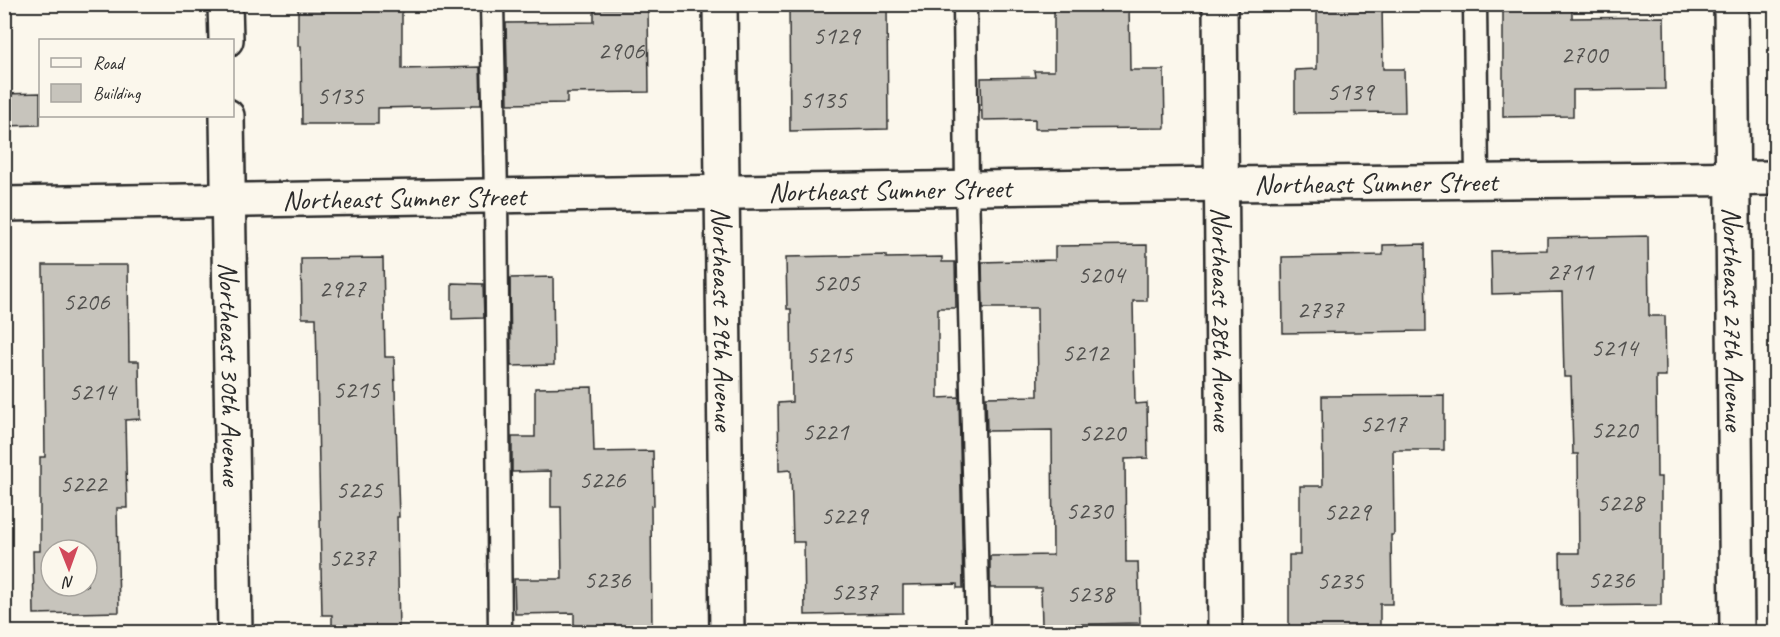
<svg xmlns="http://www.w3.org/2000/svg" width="1780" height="637" font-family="Caveat,sans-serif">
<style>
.building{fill:#c7c4bc;stroke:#2b2b2b;stroke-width:1.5;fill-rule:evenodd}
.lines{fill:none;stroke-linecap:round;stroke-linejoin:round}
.service-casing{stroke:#2b2b2b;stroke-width:27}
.minor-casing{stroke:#2b2b2b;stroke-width:38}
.service{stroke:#fbf7ec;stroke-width:22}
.minor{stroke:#fbf7ec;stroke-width:33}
.labels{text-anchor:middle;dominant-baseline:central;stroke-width:4.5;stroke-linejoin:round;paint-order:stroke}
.number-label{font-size:26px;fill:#52514f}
.street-label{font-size:28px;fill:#2b2b2b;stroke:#fbf7ec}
</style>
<rect width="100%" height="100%" fill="#fbf7ec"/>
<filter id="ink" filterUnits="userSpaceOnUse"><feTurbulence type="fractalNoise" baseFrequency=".0167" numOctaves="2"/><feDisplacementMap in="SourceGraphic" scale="12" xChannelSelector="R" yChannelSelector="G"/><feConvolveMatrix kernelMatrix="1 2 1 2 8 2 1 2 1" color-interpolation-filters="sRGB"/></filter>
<g filter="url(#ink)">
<path class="building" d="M298 4H402V69L480 67 481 105H471V106L378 108V124H302L301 46H298Z
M789 4H887L888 129 790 131Z
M1054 4H1129L1130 70H1164L1165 128 1035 129V119L982 120 981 78 1035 77 1034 71H1054Z
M1317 4H1382L1383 69H1404L1405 112 1295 113V70L1317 69Z
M1503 4H1572V18L1664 17 1665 89 1573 90V116L1503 117Z
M594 8H648L649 92 567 93V103L508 104 506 23 594 22Z
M40 93V125L4 126V94Z
M1648 236 1649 316H1665L1666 376H1656L1657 477H1661V605L1561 606 1560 553H1579L1578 454H1573L1571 377H1564L1562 292 1492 294 1491 251 1547 250V238Z
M1425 244 1426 331 1283 333 1282 257 1383 255V245Z
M1147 245V301H1133L1135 404 1147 403 1148 458 1125 459 1126 562H1138L1140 623 1042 625 1041 588H990V556L1053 555 1052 430 987 431 986 397 1038 396 1037 308H983L982 262 1055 260V246Z
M886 255V258L942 257V262H955L956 308H938V398L959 397 963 588H957V584L903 585V613L805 615 804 542H793L791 470 779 471 778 403 792 402 791 309H787L786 257Z
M383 258 385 357H394L399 517H397L399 633H332V615H322L316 318H302L301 259Z
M43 265H128L129 361H139L140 419 125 420 127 508H117L119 612 34 614 33 551H40V457H45ZM51 550H87V586H51Z
M553 277 554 365 511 366 510 278Z
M452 283 483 284 484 318 452 319Z
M592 387 594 452 653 451 654 506H651L652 633H574V613L515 614 514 579H562L561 507H551V471L512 472V437H535V388Z
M1444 395V450H1393L1394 535H1391L1392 604H1380V633H1289V555H1300V486H1323L1322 396Z"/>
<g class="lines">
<g class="service-casing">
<path id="service" d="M492 4 496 195 500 632
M965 4 967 188 978 632
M1475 4 1477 181"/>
</g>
<g class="minor-casing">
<g id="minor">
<path d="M225 4 226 40"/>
<path id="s1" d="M720 4 727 632"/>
<path id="s2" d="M1220 4 1225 632"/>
<path id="s3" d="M1731 4 1737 632"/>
<path id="s4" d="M227 116 235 632"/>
<path id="s5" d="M4 204 1222 184 1776 178"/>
</g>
</g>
<use href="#service" class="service"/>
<use href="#minor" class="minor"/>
</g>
</g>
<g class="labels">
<g class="number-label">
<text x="836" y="35">5129</text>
<text x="621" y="50">2906</text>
<text x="1584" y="54">2700</text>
<text x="1350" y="91">5139</text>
<text x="340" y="95">5135</text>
<text x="823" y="99">5135</text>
<text x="1570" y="271">2711</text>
<text x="1101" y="274">5204</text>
<text x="836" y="282">5205</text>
<text x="342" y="288">2927</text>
<text x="86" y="301">5206</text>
<text x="1320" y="309">2737</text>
<text x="1614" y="347">5214</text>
<text x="1085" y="352">5212</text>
<text x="829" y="354">5215</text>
<text x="356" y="389">5215</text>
<text x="92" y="391">5214</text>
<text x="1383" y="423">5217</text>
<text x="1614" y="429">5220</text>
<text x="825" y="431">5221</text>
<text x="1102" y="432">5220</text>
<text x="602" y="479">5226</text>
<text x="83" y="483">5222</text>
<text x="359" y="489">5225</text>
<text x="1620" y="502">5228</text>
<text x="1089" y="510">5230</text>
<text x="1347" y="511">5229</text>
<text x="844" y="515">5229</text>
<text x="352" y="557">5237</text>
<text x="607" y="579">5236</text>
<text x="1611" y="579">5236</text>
<text x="1340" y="580">5235</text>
<text x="854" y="591">5237</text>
<text x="1090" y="593">5238</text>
</g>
<g class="street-label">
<text stroke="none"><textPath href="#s5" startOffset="1372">Northeast Sumner Street</textPath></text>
<text stroke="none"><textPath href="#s5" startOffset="886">Northeast Sumner Street</textPath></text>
<text stroke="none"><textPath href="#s5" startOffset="400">Northeast Sumner Street</textPath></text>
<text stroke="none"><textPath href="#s2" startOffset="315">Northeast 28th Avenue</textPath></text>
<text stroke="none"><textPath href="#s3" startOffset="315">Northeast 27th Avenue</textPath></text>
<text stroke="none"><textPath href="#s1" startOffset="315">Northeast 29th Avenue</textPath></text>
<text stroke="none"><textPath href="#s4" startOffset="258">Northeast 30th Avenue</textPath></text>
</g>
</g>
<rect width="1780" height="637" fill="none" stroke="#fbf7ec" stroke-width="24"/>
<rect x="12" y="12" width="1756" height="613" fill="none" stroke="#2b2b2b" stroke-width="2" filter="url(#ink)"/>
<rect x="39" y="39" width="195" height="78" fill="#fbf7ec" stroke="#a8a59f" stroke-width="1.5"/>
<rect x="51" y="58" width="30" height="9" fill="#fbf7ec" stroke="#a8a59f" stroke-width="1.5"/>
<text x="93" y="69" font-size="18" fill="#2b2b2b">Road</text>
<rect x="51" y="84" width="30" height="18" fill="#c7c4bc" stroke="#a8a59f" stroke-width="1.5"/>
<text x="93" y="99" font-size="18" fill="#2b2b2b">Building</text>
<g transform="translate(69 568) rotate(179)"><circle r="28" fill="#fbf7ec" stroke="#a8a59f" stroke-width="1.5"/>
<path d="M0-4.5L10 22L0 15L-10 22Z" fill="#d1495b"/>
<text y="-9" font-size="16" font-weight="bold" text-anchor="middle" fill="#2b2b2b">N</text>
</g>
</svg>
